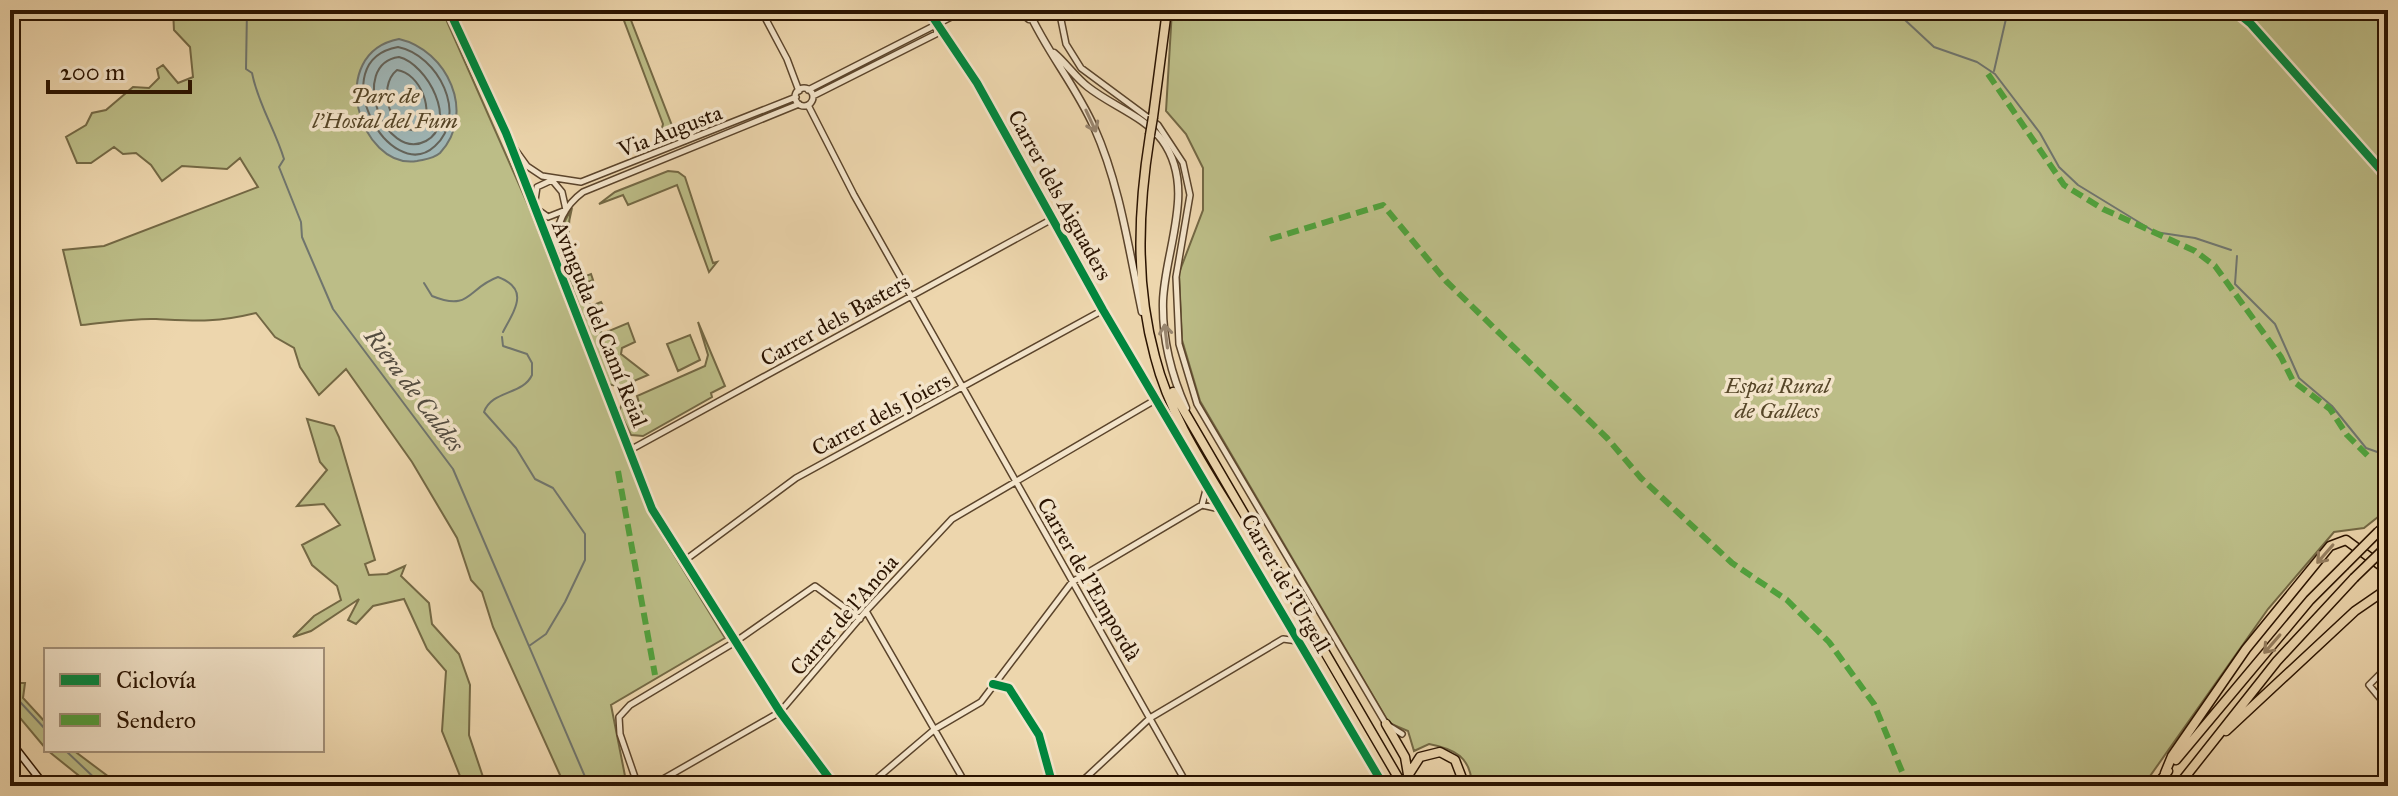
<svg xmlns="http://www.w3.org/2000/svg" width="2398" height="796" font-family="'IM FELL Great Primer',serif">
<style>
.green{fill:#bcbd87;stroke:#736844;stroke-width:2}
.water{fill:#9fb6b6;stroke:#70756d;stroke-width:2}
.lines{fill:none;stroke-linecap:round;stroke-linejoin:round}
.shore{stroke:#64645b;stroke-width:2}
.stream{stroke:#70756d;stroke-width:2}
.minor-casing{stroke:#5b442b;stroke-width:8}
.tertiary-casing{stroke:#5b442b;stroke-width:9}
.secondary-casing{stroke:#2a1300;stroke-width:9}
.trunk-casing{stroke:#2a1300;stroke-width:11}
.motorway-casing{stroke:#2a1300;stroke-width:11}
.minor{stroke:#f3e4ca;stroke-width:5}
.tertiary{stroke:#f3e4ca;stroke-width:6}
.secondary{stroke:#f3e4ca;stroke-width:6}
.trunk{stroke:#edd6ad;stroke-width:8}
.motorway{stroke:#edd6ad;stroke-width:8}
.trunk-bridge-casing{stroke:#2a1300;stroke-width:11;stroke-linecap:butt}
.motorway-bridge-casing{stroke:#2a1300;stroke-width:11;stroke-linecap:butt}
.trunk-bridge{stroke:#edd6ad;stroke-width:8}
.motorway-bridge{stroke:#edd6ad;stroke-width:8}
.quiet{stroke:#51a03c;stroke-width:6;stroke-dasharray:12 6;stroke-linecap:butt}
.cycleway-casing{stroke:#f3e4ca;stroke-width:13}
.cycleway{stroke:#00873e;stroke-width:8}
.oneway{stroke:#99866f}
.oneway2{stroke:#957e5f}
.labels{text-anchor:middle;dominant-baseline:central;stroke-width:7;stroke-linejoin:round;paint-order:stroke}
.park-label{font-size:22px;font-style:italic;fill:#564628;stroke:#f3e4ca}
.street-label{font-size:22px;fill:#2a1300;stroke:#f3e4ca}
.water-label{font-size:24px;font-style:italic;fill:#534c40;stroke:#f3e4ca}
</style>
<rect width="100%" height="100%" fill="#edd6ad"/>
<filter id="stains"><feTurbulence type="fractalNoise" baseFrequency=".0025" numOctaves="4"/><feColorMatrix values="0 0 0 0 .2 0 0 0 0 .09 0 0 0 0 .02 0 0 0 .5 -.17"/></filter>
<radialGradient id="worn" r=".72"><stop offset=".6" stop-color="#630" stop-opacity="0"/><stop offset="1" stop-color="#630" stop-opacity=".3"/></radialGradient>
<path class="green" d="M173 10H442L529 207 648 512 725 638 611 705 627 786H565L493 627 482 592 471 580 457 538 412 462 346 369 319 395 300 367 294 348 275 337 256 313C215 323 196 321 156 319 131 318 105 323 81 325L63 250 104 246 258 187 240 158 227 169 182 166 162 181 151 165 136 153 123 154 114 147 91 163H77L66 137 86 125 92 113 106 110 133 87 149 88 159 78 157 69 163 65 178 83 193 77 190 47 174 30Z
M620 10H627L678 141 664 147 660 136 663 124Z
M1172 10H2388V509L2364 528 2334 532 2268 609 2143 786H1472C1471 757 1455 749 1429 744L1414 751 1408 731 1389 723 1200 401 1182 340 1179 273 1203 210V168L1186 134 1166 111Z
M668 171 678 172 685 177 713 263 717 262 709 272 677 185 628 205 623 195 599 204 615 192Z
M572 208C564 236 571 253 581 278L591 274 593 280 583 284 591 306 601 302 604 308 594 312 602 334 628 323 635 342 622 348 621 354 648 375 620 387 608 384 559 252 561 228Z
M698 322 725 386 711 393 712 397 643 436 631 435 619 411 623 402 632 399 636 409 629 412 632 420 643 416 637 396 705 366 708 355Z
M690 335 700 360 678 371 667 344Z
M307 419 334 426 339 437 375 560 365 564 369 575 387 574 405 566 401 576 429 603 432 624 459 654 470 685 469 735 486 786H464L442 731 446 671 427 649 404 599 373 606 356 624 348 620 359 599 311 631 293 637 314 616 341 600 337 586 312 565 302 545 340 525 324 504 297 506 327 470 320 462Z
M10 676 15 683H25L23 698 46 723V749L10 706Z
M47 750H73L121 786H66L71 780 83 779Z"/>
<path class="water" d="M399 39C447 50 477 113 440 153 433 159 426 159 417 161 359 170 325 53 399 39Z"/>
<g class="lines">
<path class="shore" d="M398 47C438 55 469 115 435 146 390 188 321 61 398 47Z
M399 57C427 64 459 123 426 141 384 163 348 64 399 57Z
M397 70C420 73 436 112 420 130 390 135 376 87 397 70Z"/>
<path class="stream" d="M247 10 246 69 252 73C258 104 275 129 284 159L279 167 301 222 302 237 333 309 453 469 589 786
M1879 10 1905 20 1934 47 1977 62 1995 74 2040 133 2059 167 2078 185 2155 232 2195 238 2231 250
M1994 71 2008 10
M2237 256 2235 284 2275 324 2299 378 2332 406 2366 448 2383 454 2388 451
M424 283 432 296C471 312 467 288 498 277 530 289 515 309 503 332
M502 337 503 346 527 354 532 363V375C523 395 492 390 484 412L516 448 535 479 553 488 585 534V560L565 602 546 634 529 646
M10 691 46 730
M65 750 103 786"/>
<g class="minor-casing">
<path id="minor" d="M449 10 506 133 652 509 780 712 835 786
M761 10 787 59 799 91
M928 10 977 83 1103 310 1384 786
M1059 10 1066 44 1081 68 1158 125 1183 163 1190 195 1176 277 1179 344 1197 404 1386 724 1402 734
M2234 10 2251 24 2388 178
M795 97a9 9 0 1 1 18 0a9 9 0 1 1-18 0Z
M808 90 965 10
M813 96 936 34 938 27
M808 105 854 195 1188 786
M514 148 527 166 542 176 581 182 796 97
M552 180 562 192 566 210 548 217 534 207 537 187Z
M557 261C553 233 560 209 583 192L799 104
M630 450 1054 218
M1202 505 1207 486
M684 561 796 478 1103 310
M2386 588 2381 580 2387 570
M866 611 967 786
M2388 666 2369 685 2388 708
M993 684 1009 688 1039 735 1053 786
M638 786 620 734 619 717 630 705 735 642 815 586 860 619
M651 786 780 712 866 611 952 519 1155 400
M868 786 935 729 981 702 1072 582 1202 505 1220 509
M1077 786 1150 718 1283 639 1298 641"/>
</g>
<g class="tertiary-casing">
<path id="tertiary" d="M1018 10 1029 19
M1028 10C1046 51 1076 86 1094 127 1120 185 1129 251 1142 312
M1054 53C1066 63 1075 77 1088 87 1112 106 1144 116 1162 140 1197 188 1165 248 1163 301 1162 338 1171 374 1186 408"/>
</g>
<g class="secondary-casing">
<path id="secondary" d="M10 741 45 786"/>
</g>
<g class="trunk-casing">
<path id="trunk" d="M1153 117 1167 10
M1150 135C1138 210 1135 284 1155 357 1171 421 1213 479 1246 535 1295 618 1343 703 1392 786
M1173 392 1403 786
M1386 724 1405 757 1410 786
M1409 774 1420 757 1440 752 1455 760 1465 786"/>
</g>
<g class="motorway-casing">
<path id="motorway" d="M2378 532 2388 523
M2226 731 2355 611 2387 589
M2176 760 2310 600 2344 566
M2165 773 2172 756 2246 649 2330 546 2346 540 2387 570
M2156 786 2168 771
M2178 786 2277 661 2354 578"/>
</g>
<use href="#minor" class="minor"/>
<use href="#tertiary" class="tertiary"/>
<use href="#secondary" class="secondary"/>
<use href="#trunk" class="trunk"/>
<use href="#motorway" class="motorway"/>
<g class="trunk-bridge-casing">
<path id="trunk-bridge" d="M1150 135 1153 117"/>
</g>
<g class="motorway-bridge-casing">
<path id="motorway-bridge" d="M2344 566 2378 532
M2354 578 2388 545"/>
</g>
<use href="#trunk-bridge" class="trunk-bridge"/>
<use href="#motorway-bridge" class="motorway-bridge"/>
<path class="quiet" d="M1988 74 2064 185 2103 209 2195 251 2215 266 2281 357 2293 381 2330 409 2347 435 2369 457
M1270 239 1383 205 1446 281 1607 438 1641 478 1732 563 1787 600 1829 642 1874 704 1908 786
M618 471 655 675"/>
<g class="cycleway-casing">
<path id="cycleway" d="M449 10 506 133 652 509 780 712 835 786
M928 10 977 83 1103 310 1384 786
M2234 10 2251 24 2388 178
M993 684 1009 688 1039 735 1053 786"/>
</g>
<use href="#cycleway" class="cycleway"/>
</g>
<defs><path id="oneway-shaft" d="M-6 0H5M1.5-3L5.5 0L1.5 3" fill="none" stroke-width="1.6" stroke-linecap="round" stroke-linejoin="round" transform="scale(2)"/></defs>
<g class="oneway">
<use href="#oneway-shaft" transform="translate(1091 121) rotate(65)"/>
<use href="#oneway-shaft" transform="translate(1166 336) rotate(-97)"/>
</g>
<g class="oneway2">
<use href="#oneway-shaft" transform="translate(2325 554) rotate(131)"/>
<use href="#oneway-shaft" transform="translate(2272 644) rotate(131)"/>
</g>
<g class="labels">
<g class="park-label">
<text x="385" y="95">Parc de<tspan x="385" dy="25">l'Hostal del Fum</tspan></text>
<text x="1777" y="385">Espai Rural<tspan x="1777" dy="25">de Gallecs</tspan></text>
</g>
<g class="street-label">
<text transform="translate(670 131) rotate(-21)">Via Augusta</text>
<text transform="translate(1060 195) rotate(61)">Carrer dels Aiguaders</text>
<text transform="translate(835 320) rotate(-29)">Carrer dels Basters</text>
<text transform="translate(600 324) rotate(68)">Avinguda del Camí Reial</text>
<text transform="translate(881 414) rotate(-28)">Carrer dels Joiers</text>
<text transform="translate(1089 579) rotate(60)">Carrer de l'Empordà</text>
<text transform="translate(1286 583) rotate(60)">Carrer de l'Urgell</text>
<text transform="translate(844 615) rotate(-49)">Carrer de l'Anoia</text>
</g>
<g class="water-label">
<text transform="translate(414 390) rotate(53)">Riera de Caldes</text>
</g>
</g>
<rect width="2398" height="796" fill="none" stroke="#edd6ad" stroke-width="40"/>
<rect x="12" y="12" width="2374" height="772" fill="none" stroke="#2a1300" stroke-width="4"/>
<rect x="20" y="20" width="2358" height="756" fill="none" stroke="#2a1300" stroke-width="2"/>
<rect x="44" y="648" width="280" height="104" fill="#f3e4ca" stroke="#a39079" stroke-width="2"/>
<rect x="60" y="674" width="40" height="12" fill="#00873e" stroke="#a39079" stroke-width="2"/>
<text x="116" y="688" font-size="24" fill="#2a1300">Ciclovía</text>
<rect x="60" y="714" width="40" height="12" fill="#51a03c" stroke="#a39079" stroke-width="2"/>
<text x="116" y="728" font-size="24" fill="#2a1300">Sendero</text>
<path d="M48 80v12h142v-12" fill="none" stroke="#2a1300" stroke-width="4"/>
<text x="60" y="80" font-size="24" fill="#2a1300" stroke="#f3e4ca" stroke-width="6" paint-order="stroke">200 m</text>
<rect width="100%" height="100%" filter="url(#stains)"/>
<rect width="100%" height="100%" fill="url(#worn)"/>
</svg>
